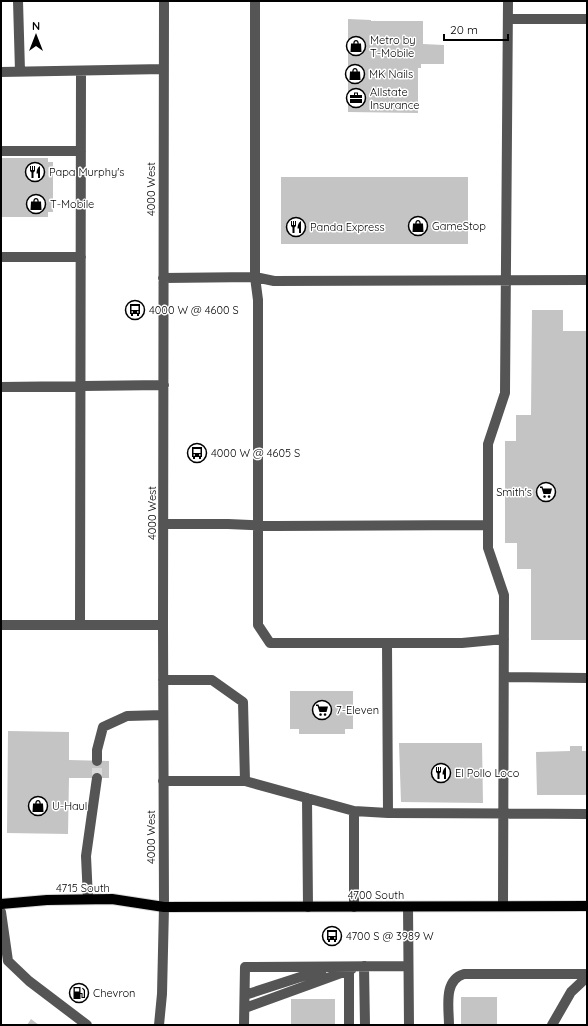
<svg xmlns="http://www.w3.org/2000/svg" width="588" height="1026" font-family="Quicksand,sans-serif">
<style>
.building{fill:#c4c4c4}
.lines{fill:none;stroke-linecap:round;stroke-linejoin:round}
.minor-tunnel{stroke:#d9d9d9;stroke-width:10;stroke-dasharray:10 5;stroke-linecap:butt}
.major-casing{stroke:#dbdbdb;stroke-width:12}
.minor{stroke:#555;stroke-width:10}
.major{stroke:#000;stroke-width:10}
.labels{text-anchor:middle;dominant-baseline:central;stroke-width:3;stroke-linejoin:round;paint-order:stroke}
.poi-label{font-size:11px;fill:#000;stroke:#fff;text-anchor:start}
.street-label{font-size:11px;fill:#000;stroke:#fff}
</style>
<rect width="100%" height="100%" fill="#fff"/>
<path class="building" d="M348 19 371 20V21H423V44L444 45V64H421V68H418V113L348 112Z
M1 158H48V162H53V212H48V217H1Z
M281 177H468V244H281Z
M532 310H563V331H587V640H531V569H517V543H505V441H516V415H531Z
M290 691H353V729H345V734H299V729H290Z
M8 731 69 732V760L109 761V778H69L68 834 7 833Z
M399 743H482L483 803 401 802Z
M570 746H582V751H587V795H537L536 752 570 751Z
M461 997H497V1025H461Z
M291 999H335V1025H291Z
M31 1019 39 1025H27Z"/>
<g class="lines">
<path class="minor-tunnel" d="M97 778V761"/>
<g class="major-casing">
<path id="major" d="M1 904 47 900 112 899 164 907 587 906"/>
</g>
<path class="minor" d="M18 1 20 71
M255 1V277L258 300V625L270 643H462L504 639
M509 19H587
M1 72 164 69
M1 151H81
M1 257H81
M163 278 255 277 274 281 587 280
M1 387 164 385
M164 524H228L274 526 488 525
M1 625H163
M80 625 81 71
M504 677 587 678
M163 680H212L243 702 245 781
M97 761V750L103 727 127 716 163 715
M163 781H245L354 811 388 813 387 644
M307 798 308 907
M354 811V907
M388 813 587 814
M88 899 86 856 97 778
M503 906 504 595 488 548V444L505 393 508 1
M408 907 409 1025
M1 912 8 961 29 981 87 1025
M364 966 365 1025
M349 970V1024
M245 995 322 970
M245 1008 352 969
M159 1025 162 994 164 907 163 625 164 1
M244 1025 245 967 408 966
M449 1025C449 1008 443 980 464 974H587
M552 1025 571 992 587 977"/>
<use href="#major" class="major"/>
</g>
<defs>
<g id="shop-ring" transform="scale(1)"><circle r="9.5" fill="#fff" stroke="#000" stroke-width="1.5"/><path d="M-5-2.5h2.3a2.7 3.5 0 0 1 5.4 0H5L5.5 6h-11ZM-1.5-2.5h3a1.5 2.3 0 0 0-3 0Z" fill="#000"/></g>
<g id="office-ring" transform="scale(1)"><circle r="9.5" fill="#fff" stroke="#000" stroke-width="1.5"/><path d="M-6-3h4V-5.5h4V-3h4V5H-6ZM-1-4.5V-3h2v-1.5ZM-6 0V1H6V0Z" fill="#000"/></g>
<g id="restaurant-ring" transform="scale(1)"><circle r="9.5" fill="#fff" stroke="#000" stroke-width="1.5"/><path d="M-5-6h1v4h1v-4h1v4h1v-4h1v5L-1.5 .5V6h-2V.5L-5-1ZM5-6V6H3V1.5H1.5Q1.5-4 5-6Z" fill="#000"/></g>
<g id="bus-ring" transform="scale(1)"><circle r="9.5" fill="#fff" stroke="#000" stroke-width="1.5"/><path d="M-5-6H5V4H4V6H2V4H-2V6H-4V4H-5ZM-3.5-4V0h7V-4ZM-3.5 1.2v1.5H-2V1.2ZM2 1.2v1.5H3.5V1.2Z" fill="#000"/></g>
<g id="supermarket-ring" transform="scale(1)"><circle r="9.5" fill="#fff" stroke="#000" stroke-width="1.5"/><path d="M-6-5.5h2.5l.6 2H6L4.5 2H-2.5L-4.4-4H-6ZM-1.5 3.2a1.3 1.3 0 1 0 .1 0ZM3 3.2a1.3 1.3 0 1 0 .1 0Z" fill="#000"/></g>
<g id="fuel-ring" transform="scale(1)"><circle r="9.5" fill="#fff" stroke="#000" stroke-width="1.5"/><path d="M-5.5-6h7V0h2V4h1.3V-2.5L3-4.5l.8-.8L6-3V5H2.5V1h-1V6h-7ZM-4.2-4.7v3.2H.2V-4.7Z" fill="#000"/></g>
</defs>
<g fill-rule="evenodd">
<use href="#shop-ring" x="356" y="46"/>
<use href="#shop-ring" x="355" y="74"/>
<use href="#office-ring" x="356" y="98"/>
<use href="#restaurant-ring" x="35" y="172"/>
<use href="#shop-ring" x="36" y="204"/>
<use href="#shop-ring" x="418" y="226"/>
<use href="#restaurant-ring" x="296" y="227"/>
<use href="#bus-ring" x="135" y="310"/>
<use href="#bus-ring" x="197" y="453"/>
<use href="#supermarket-ring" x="546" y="492"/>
<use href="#supermarket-ring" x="322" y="710"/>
<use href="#restaurant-ring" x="441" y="773"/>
<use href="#shop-ring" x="38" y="806"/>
<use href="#bus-ring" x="332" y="936"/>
<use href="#fuel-ring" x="79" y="993"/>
</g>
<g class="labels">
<g class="poi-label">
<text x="370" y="40">Metro by<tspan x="370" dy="13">T-Mobile</tspan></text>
<text x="369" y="74">MK Nails</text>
<text x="370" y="92">Allstate<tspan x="370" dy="13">Insurance</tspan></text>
<text x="49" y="172">Papa Murphy's</text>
<text x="50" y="204">T-Mobile</text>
<text x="432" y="226">GameStop</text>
<text x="310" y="227">Panda Express</text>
<text x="149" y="310">4000 W @ 4600 S</text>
<text x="211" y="453">4000 W @ 4605 S</text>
<text x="532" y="492" text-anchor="end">Smith's</text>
<text x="336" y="710">7-Eleven</text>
<text x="455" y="773">El Pollo Loco</text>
<text x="52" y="806">U-Haul</text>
<text x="346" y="936">4700 S @ 3989 W</text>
<text x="93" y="993">Chevron</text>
</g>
<g class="street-label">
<text transform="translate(151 189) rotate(-90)">4000 West</text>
<text transform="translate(152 513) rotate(-90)">4000 West</text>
<text transform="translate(151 837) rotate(-90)">4000 West</text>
<text x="83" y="888">4715 South</text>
<text x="376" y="895">4700 South</text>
</g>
</g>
<rect width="588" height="1026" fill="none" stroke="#000000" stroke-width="4"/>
<g transform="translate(36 36)" stroke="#ffffff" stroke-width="3" paint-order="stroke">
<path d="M0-3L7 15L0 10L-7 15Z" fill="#000000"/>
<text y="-6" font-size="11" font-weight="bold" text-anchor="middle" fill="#000000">N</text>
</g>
<path d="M444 34v6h64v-6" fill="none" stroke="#000000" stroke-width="2"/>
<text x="450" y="34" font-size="12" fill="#000000" stroke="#ffffff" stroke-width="3" paint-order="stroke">20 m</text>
</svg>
